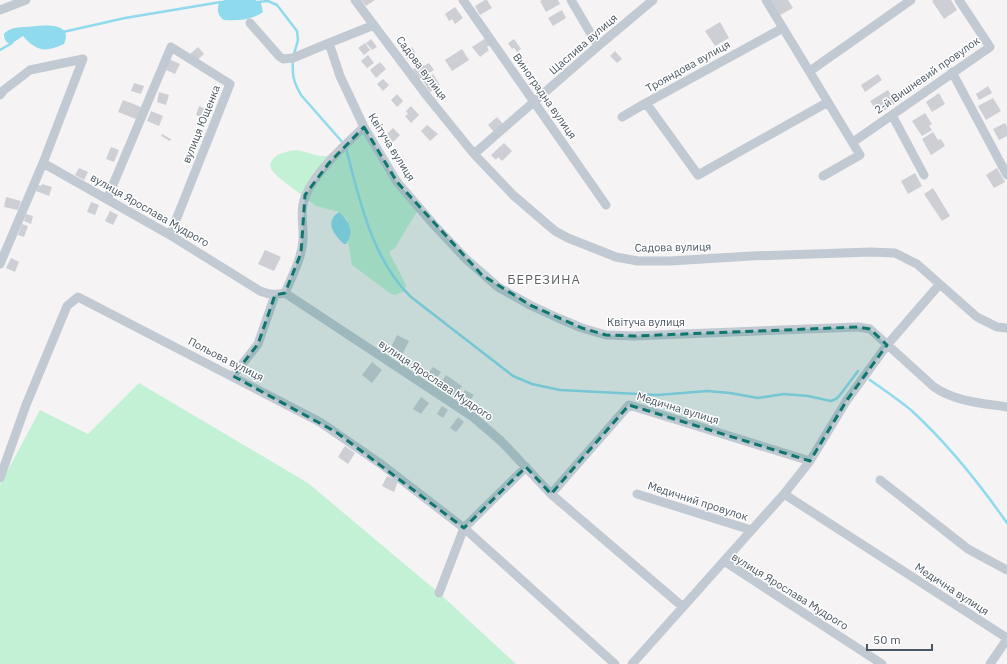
<svg xmlns="http://www.w3.org/2000/svg" width="1007" height="664" font-family="'IBM Plex Sans',sans-serif">
<style>
.green{fill:#c3f1d5}
.water{fill:#90daee}
.lines{fill:none;stroke-linecap:round;stroke-linejoin:round}
.stream{stroke:#90daee;stroke-width:2.5}
.building{fill:#cdcfd5}
.minor{stroke:#c1cad2;stroke-width:9}
.marked{fill:#0f766e;fill-opacity:0.2;stroke:#0f766e;stroke-width:3;stroke-dasharray:8 5;stroke-linejoin:round}
.labels{text-anchor:middle;dominant-baseline:central;stroke-width:3;stroke-linejoin:round;paint-order:stroke}
.street-label{font-size:11px;fill:#4a5661;stroke:#fff}
.quarter-label{font-size:13px;letter-spacing:1px;fill:#5f6368;stroke:#fff}
</style>
<rect width="100%" height="100%" fill="#f5f3f3"/>
<path class="green" d="M364 127 419 208 395 248 390 251V254L406 285 405 291 395 295 391 294 352 265 348 242 350 236 347 219 339 212 316 206 278 177 271 169 270 164 273 159 277 155 289 151 297 150 320 156H327L345 144Z
M139 383 308 483 439 593 516 664H0V485L40 410 88 434Z"/>
<path class="water" d="M225 0H255L261 3 263 12C252 20 237 21 224 20 217 15 217 9 219 2Z
M36 26C49 25 73 24 64 44 45 53 36 51 23 36L11 44C6 43 4 39 4 34 11 25 26 28 36 26Z
M339 212C349 221 355 232 346 244H344C334 235 324 222 339 212Z"/>
<g class="lines">
<path class="stream" d="M258 2 268 1 277 5 297 31 298 40 294 54
M63 32 125 18 221 2
M0 50 12 43
M293 59C292 75 293 81 301 95L344 144
M346 148C359 198 372 260 411 297L513 376 532 384 560 390 658 395 707 391 730 393 758 398 784 394 808 396 831 401 836 399 840 395 858 371
M870 380C884 390 899 400 912 411 948 444 979 483 1007 523"/>
</g>
<path class="building" d="M361 0H375L366 6Z
M485 0H487L492 8 480 15 475 6Z
M542 0H558L560 4 546 12 540 1Z
M771 0H788L793 8 780 15Z
M934 0H951L957 10 944 19 932 1Z
M455 7 463 18 455 24 452 19 449 21 445 14Z
M562 10 566 18 553 26 548 18Z
M720 22 729 38 715 46 705 31Z
M486 38 491 45 487 47 489 50 480 57 472 47Z
M371 39 377 47 372 50 366 43Z
M514 39 521 49 517 52 514 48 512 49 508 43Z
M365 43 370 50 364 55 358 48Z
M198 47 204 54 195 62 189 55Z
M412 47 416 54 407 59 403 52Z
M462 49 469 60 452 71 445 60Z
M615 51 622 59 617 63 610 56Z
M368 55 374 63 367 68 361 61Z
M169 59 180 64 175 74 164 69Z
M380 62 386 69 376 78 370 70Z
M422 63 424 66 429 63 434 70 419 79 413 69Z
M433 74 440 85 430 92 423 81Z
M878 74 882 80 865 92 861 85Z
M383 79 389 85 383 91 377 84Z
M134 83 144 86 141 94 131 91Z
M988 86 992 93 979 100 976 94Z
M888 90 896 103 879 114 870 101Z
M159 92 169 95 166 105 157 102Z
M939 93 945 104 932 112 926 102Z
M397 94 403 101 397 107 391 100Z
M993 98 1001 111 986 120 978 106Z
M123 100 141 107 136 119 118 112Z
M199 106 210 111 206 119 196 115Z
M411 106 419 115 411 123 405 116 408 114 406 111Z
M151 111 163 116 159 126 147 121Z
M925 113 932 124 929 126 932 130 922 136 912 121Z
M497 117 504 125 495 133 488 125Z
M1005 123 1007 127V136L999 140 993 129Z
M427 125 438 134 430 141 421 131Z
M393 128 400 135 393 142 386 135Z
M933 132 938 140 941 139 945 146 931 155 922 139Z
M162 134 171 139 170 141 161 136Z
M504 143 512 151 502 161 498 157 496 160 491 155Z
M111 147 119 150 114 162 106 159Z
M79 168 88 172 84 180 75 175Z
M997 168 1005 182 994 188 986 175Z
M915 173 922 186 908 194 901 181Z
M42 184 52 187 49 196 36 191 38 185 41 186Z
M933 188 950 216 942 221 924 194Z
M6 197 21 201 18 210 4 207Z
M91 202 99 205 95 215 87 212Z
M110 211 118 215 113 225 105 221Z
M26 214 33 216 31 224 24 221Z
M22 224 28 226 24 237 18 235Z
M265 250 281 257 274 271 258 264Z
M11 258 19 262 15 272 6 268Z
M397 335 409 341 400 359 388 353Z
M372 362 382 370 372 383 362 375Z
M433 367 441 372 435 380 427 375Z
M446 375 462 386 455 396 439 385Z
M465 390 474 395 468 403 460 398Z
M421 397 429 403 421 414 413 409Z
M442 406 448 410 443 418 437 414Z
M458 417 464 422 456 432 450 428Z
M345 446 355 453 348 464 338 457Z
M387 476 398 481 394 492 382 486Z"/>
<g class="lines">
<path class="minor" d="M355 0 427 96 474 154 513 195 555 231 568 238 616 257 638 261H670L751 256 871 252 895 253 917 264 977 317 997 327 1007 328
M463 0 606 205
M571 0 598 46
M766 0 860 155 823 176
M0 10 26 0
M250 23 279 56 283 59 293 58 329 43
M374 25 329 43 340 76 364 127 397 182 434 225 466 259 498 287 530 305 558 318 582 328 606 335 634 336 858 327 870 329 934 387C956 402 982 403 1007 407
M783 28 646 103 698 175 828 102
M810 71 911 0
M952 72 1007 175
M0 95 4 90 30 70 83 59
M892 115 924 175
M622 117 646 103
M853 142 990 47 959 0
M474 154 598 46 653 0
M43 163 83 59
M107 199 171 47 230 84 170 235
M0 264 43 163 170 235 260 291C270 295 276 295 285 293L473 417 501 441 551 494 683 607 724 561 882 664
M285 293C292 276 302 258 303 240 304 225 299 209 306 195 315 172 346 144 364 127
M233 376 258 344 275 295
M526 467 464 528 615 664
M0 478 26 405 67 306 78 297 320 422 381 464 464 528 439 593
M880 480 968 549 1007 570
M551 494 629 405 810 461
M637 494 751 530
M784 494 1007 638
M724 561 784 494 810 461 847 400 887 345 939 285
M632 664 683 607
M990 664 1007 639"/>
</g>
<path class="marked" d="M364 127 397 182 482 275 530 305 582 328 606 335 634 336 858 327 870 329 887 345 847 400 810 461 629 405 551 494 526 467 464 528 336 432 233 376 258 344 275 295 285 293 301 253 305 195 329 163Z"/>
<g class="labels">
<g class="street-label">
<text transform="translate(583 44) rotate(-41)">Щаслива вулиця</text>
<text transform="translate(688 66) rotate(-29)">Трояндова вулиця</text>
<text transform="translate(422 68) rotate(53)">Садова вулиця</text>
<text transform="translate(927 75) rotate(-35)">2-й Вишневий провулок</text>
<text transform="translate(545 96) rotate(55)">Виноградна вулиця</text>
<text transform="translate(201 124) rotate(-68)">вулиця Ющенка</text>
<text transform="translate(392 147) rotate(58)">Квітуча вулиця</text>
<text transform="translate(150 210) rotate(30)">вулиця Ярослава Мудрого</text>
<text transform="translate(673 247) rotate(-1)">Садова вулиця</text>
<text x="646" y="322">Квітуча вулиця</text>
<text transform="translate(226 359) rotate(27)">Польова вулиця</text>
<text transform="translate(436 380) rotate(34)">вулиця Ярослава Мудрого</text>
<text transform="translate(678 408) rotate(17)">Медична вулиця</text>
<text transform="translate(698 501) rotate(18)">Медичний провулок</text>
<text transform="translate(952 589) rotate(33)">Медична вулиця</text>
<text transform="translate(790 591) rotate(32)">вулиця Ярослава Мудрого</text>
</g>
<g class="quarter-label">
<text x="544" y="279">БЕРЕЗИНА</text>
</g>
</g>
<path d="M867 644v6h65v-6" fill="none" stroke="#4a5661" stroke-width="2"/>
<text x="873" y="644" font-size="12" fill="#4a5661" stroke="#ffffff" stroke-width="3" paint-order="stroke">50 m</text>
</svg>
